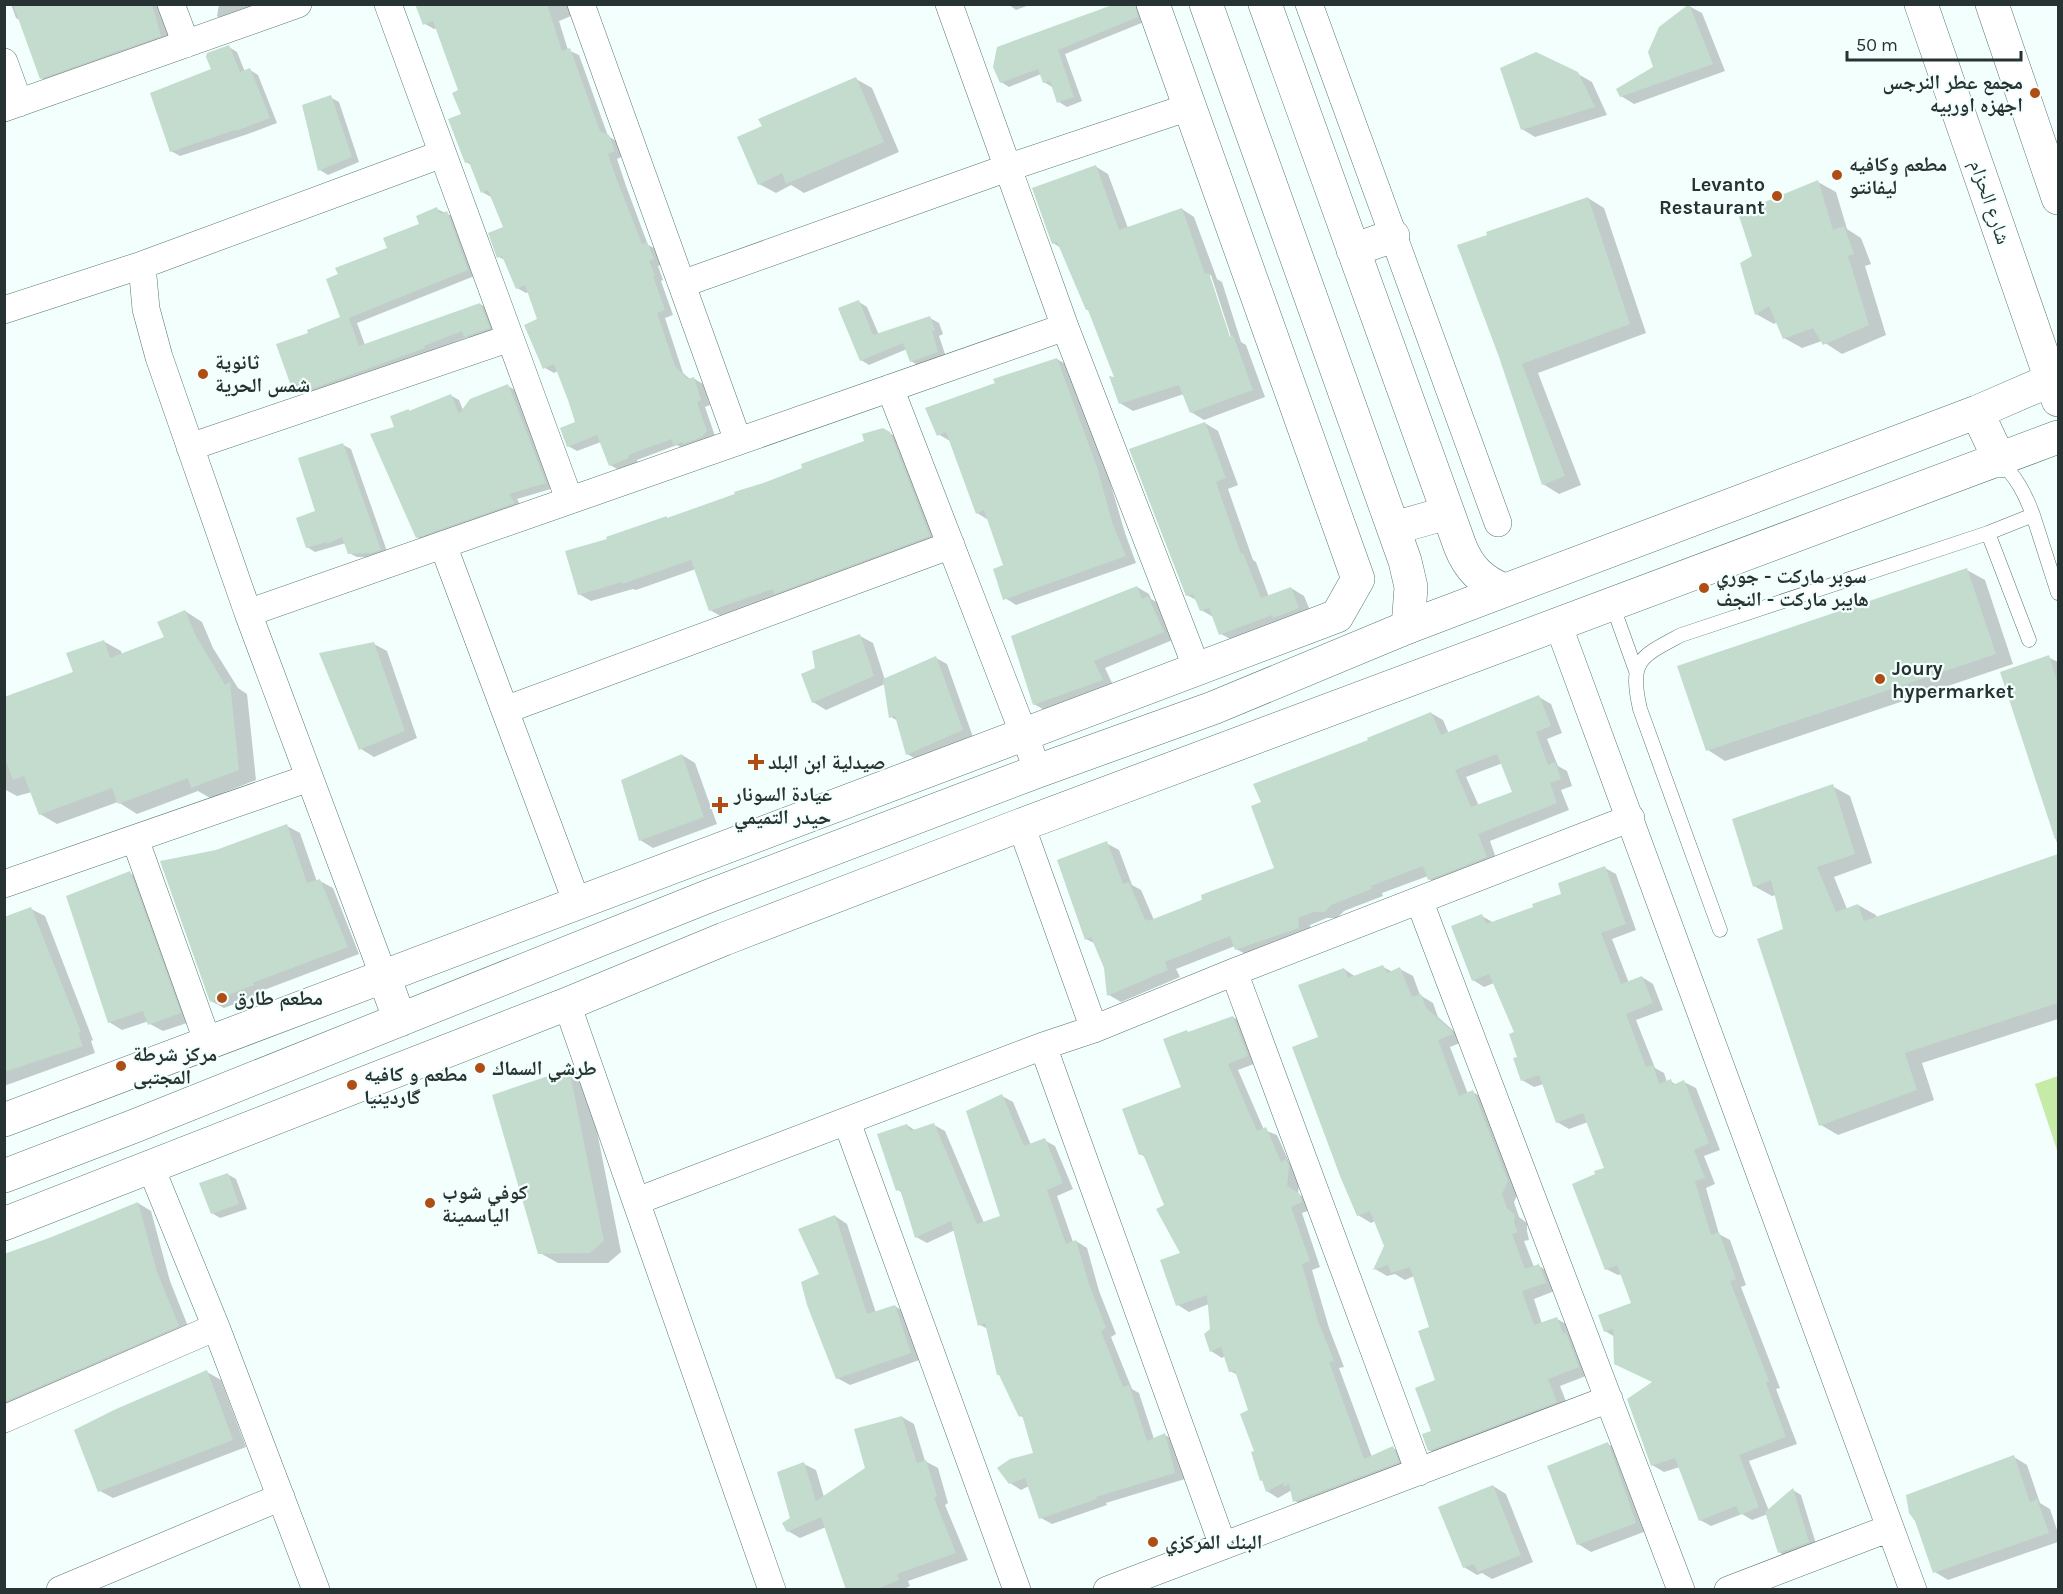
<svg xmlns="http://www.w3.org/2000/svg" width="2063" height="1594" font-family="Karla,'Noto Naskh Arabic',sans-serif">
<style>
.green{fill:#c6eba7}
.shadow{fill:#0003;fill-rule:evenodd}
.building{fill:#c3dccd;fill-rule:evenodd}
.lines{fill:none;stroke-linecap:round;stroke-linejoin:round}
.service-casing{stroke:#597673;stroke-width:15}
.minor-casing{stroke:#597673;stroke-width:28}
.tertiary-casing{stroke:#597673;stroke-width:34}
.secondary-casing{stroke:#597673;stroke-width:34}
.primary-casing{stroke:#597673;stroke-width:34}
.service{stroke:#fff;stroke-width:14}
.minor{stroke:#fff;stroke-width:27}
.tertiary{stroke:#fff;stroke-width:33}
.secondary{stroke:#fff;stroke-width:33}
.primary{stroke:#fff;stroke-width:33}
.poi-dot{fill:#b04d15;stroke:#f2fffd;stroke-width:2}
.labels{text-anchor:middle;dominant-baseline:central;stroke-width:4.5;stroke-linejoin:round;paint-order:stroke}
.poi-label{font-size:20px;font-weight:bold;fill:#273332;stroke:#f2fffd;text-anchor:start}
.street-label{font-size:20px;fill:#273332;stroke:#f2fffd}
</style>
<rect width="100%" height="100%" fill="#f2fffd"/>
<path class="green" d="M2058 1076V1153L2035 1084Z"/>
<path class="shadow" d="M11 4H159L170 41 51 83 41 78 21 21 16 18Z
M219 4H272L225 21 217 16Z
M417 4H567L571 16 559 21 568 50 579 55 608 136 618 142 623 156 617 159 626 186 648 245 656 249 662 264 658 266 663 280 661 281 673 315 665 318 683 373 690 379 693 378 703 384 710 405 705 407 715 436 684 449 677 445 637 460 638 463 619 470 610 465 601 442 577 451 568 446 577 423 558 371 554 373 545 368 539 320 529 292 526 293 517 288 505 260 499 257 504 228 491 197 482 192 471 165 466 162 460 91 437 28 434 29 425 24Z
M1008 4H1032L1016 10Z
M1119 4 1137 5 1144 22 1065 54 1082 101 1067 107 1059 102 1052 87 1044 82 1041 74 1009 87 1001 82Z
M1689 6 1702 13 1725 71 1634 104 1621 96 1655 68Z
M229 47 237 52 245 72 250 70 258 75 277 123 245 135 180 156 171 151 213 70Z
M1578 74 1592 82 1607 115 1535 137 1522 129Z
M856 79 872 88 899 152 804 193 791 185 776 193 759 184 764 127Z
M330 97 339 102 359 162 328 175 320 170Z
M1095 166 1108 174 1128 228 1182 209 1194 217 1217 279 1222 282 1241 342 1246 345 1265 397 1204 420 1191 412 1184 394 1133 411 1120 403 1117 379 1090 310 1061 248 1053 243ZM1208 275H1211L1233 343 1230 344Z
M1818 182 1836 192 1847 229 1861 238 1871 264 1865 266 1886 335 1842 354 1822 341 1802 348 1784 338 1777 322 1774 324 1756 314 1754 257Z
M1588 198 1604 208 1646 333 1538 373 1581 485 1559 494 1543 484 1501 356Z
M437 209 456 218 477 275 357 323 365 345 480 304 489 309 498 333 475 341 468 337 313 396 292 385 310 334 341 317 389 249 421 225Z
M859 302 867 307 879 335 930 318 939 323 943 334 939 336 946 357 919 366 911 361 907 349 869 365 861 360Z
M1057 359 1069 366 1108 475 1125 533 1136 563 1016 605 1005 598V566L990 521 977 513 950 441 938 434 997 384Z
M508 386 517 391 554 488 517 499 522 508 426 542 417 537 396 427 411 412 450 395 459 400 463 410Z
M1205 423 1218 431 1238 485 1228 489 1253 560 1256 562 1269 597 1291 588 1304 596 1312 615 1234 641 1221 634 1215 618 1201 610 1198 601 1187 595Z
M882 429 902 440 941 542 722 617 710 610 696 569 636 590 633 589 591 601 579 594 609 540 804 469 866 442Z
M343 445 351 449 388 554 380 557H357L349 553 346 543 315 552 307 547Z
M1967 570 1985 580 2013 664 1725 761 1708 750Z
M1137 587 1149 594 1151 599 1160 604 1175 639 1105 668 1114 687 1046 711 1034 704Z
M185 611 202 622 213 648 238 688 247 694 256 780 210 798 198 791 137 814 118 802 57 824 40 814 32 792 17 796 4 789V699L75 673 103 641 121 651 122 655 166 638Z
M860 636 873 643 885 680 936 658 947 664 973 737 918 760 907 754 898 721 891 717 885 684 826 710 813 702 816 669Z
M374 644 387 651 417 738 374 757 361 749Z
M2048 657 2058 662V846L2002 673Z
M1539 697 1551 704 1562 733 1547 739 1558 766 1567 771 1572 786 1561 790 1569 810 1490 841 1498 864 1441 886 1429 879 1428 876 1382 893 1383 896 1344 911 1337 918H1327L1310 925 1311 934 1249 956 1236 949 1235 946 1176 969 1180 977 1121 1002 1109 995 1105 967 1096 944 1086 939 1106 843 1119 850 1132 885 1141 890 1154 920 1276 869 1370 741 1431 713 1443 720 1449 734ZM1503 763 1514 793 1479 806 1466 777Z
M682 755 695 763 717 824 653 848 640 840Z
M1832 786 1850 796 1872 863 1834 877 1847 909 1858 905 1876 915 1877 918 2058 856V1019L1922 1063 1934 1100 1838 1135 1821 1125 1785 930 1776 895 1772 896 1754 886Z
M287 826 300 833 317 882 320 881 333 888 359 954 264 990 265 992 224 1008 211 1001 216 851Z
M1605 868 1616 874 1636 930 1612 939 1629 983 1642 977 1653 984 1663 1010 1636 1020 1655 1068 1664 1073 1667 1082 1670 1081 1677 1085 1684 1082 1696 1088 1720 1150 1704 1156 1715 1184 1706 1188 1719 1234 1730 1240 1746 1285 1741 1287 1780 1388 1776 1389 1797 1444 1749 1461 1769 1511 1793 1490 1801 1495 1817 1547 1787 1557 1779 1552 1768 1514 1752 1520 1742 1514 1711 1526 1700 1520 1680 1467 1664 1472 1652 1465 1654 1383 1615 1337 1605 1331 1633 1304 1622 1274 1618 1275 1606 1269 1597 1175 1606 1169 1588 1122 1569 1129 1557 1122 1544 1084 1534 1087 1522 1080 1516 1033 1494 983 1484 987 1473 980 1482 916 1494 923 1535 908 1563 894Z
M130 873 143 881 193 1021 163 1031 150 1024 149 1021 122 1030 109 1022Z
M31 909 45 916 93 1040 91 1041 95 1053 4 1086V918Z
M1383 967 1393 972 1400 969 1413 976 1420 995 1433 1003 1438 1017 1464 1040 1465 1041 1450 1047 1468 1094 1473 1092 1485 1099 1520 1189 1514 1202 1519 1217 1527 1223V1231L1529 1240 1524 1241 1534 1267 1539 1266 1551 1273 1557 1290 1534 1299 1542 1324 1557 1319 1570 1326 1591 1374 1560 1386 1569 1409 1442 1457 1429 1450 1437 1381 1431 1328 1414 1276 1405 1280 1395 1274 1387 1276 1375 1269 1386 1246 1375 1221 1371 1223 1358 1215 1320 1038 1344 969 1356 977Z
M1233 1017 1245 1024 1259 1062 1238 1070 1264 1130 1277 1135 1289 1162 1298 1167 1300 1174 1298 1194 1310 1201 1313 1209 1302 1213 1320 1267 1312 1270 1329 1328 1344 1367 1339 1368 1372 1457 1393 1448 1404 1455 1409 1468 1306 1507 1295 1501 1292 1490 1278 1498 1267 1491 1264 1482 1261 1480 1250 1411 1238 1375 1230 1371 1225 1356 1222 1358 1211 1351 1212 1330 1209 1304 1189 1312 1178 1305 1182 1254 1166 1206 1147 1158 1140 1154 1183 1088 1187 1032 1190 1033Z
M569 1071 587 1081 621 1252 608 1263H558L540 1253Z
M1002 1096 1013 1102 1031 1145 1044 1140 1055 1146 1073 1189 1057 1196 1073 1242 1076 1241 1087 1248 1099 1291 1116 1334 1111 1337 1132 1389 1139 1393 1154 1439 1165 1435 1176 1441 1185 1479 1106 1503 1107 1505 1052 1524 1041 1518 1029 1486 1021 1490 1010 1483 1035 1454 1025 1418 1020 1416 988 1329 980 1325 955 1230 927 1243 916 1237 901 1192 898 1190 907 1125 916 1131 934 1125 945 1131 984 1223 1002 1217Z
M227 1174 236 1179 247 1209 220 1218 212 1213Z
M138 1203 151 1211 170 1281 191 1334 4 1417V1256Z
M835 1216 847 1224 876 1313 895 1306 907 1314 922 1359 850 1385 837 1378 821 1275Z
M207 1372 221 1380 246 1447 113 1498 100 1491Z
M902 1417 914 1424 925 1461 938 1468 948 1503 945 1505 968 1560 908 1581 910 1586 902 1590H848L826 1527 800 1538 788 1531 804 1464 816 1470 824 1497 867 1469Z
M1608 1444 1621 1452 1649 1530 1591 1552 1578 1544Z
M2014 1457 2027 1465 2040 1503 2050 1509 2058 1533V1542L1948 1580 1935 1572Z
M1493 1486 1506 1494 1533 1562 1492 1579 1482 1573 1477 1575 1464 1567Z"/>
<path class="building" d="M13 4H152L161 36 40 79Z
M415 4H547L562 51 570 48 600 131 609 135 615 151 608 154 617 180 642 244 647 242 654 259 649 261 655 275 653 276 665 310 657 313 675 366 688 379 694 377 701 400 697 402 707 431 702 437 683 444 682 442 673 445 672 439 628 455 629 458 609 466 597 435 567 447 560 428 575 422 568 400 554 364 543 369 524 325 537 319 525 285 516 289 502 256 497 258 488 233 503 227 488 190 481 193 469 162 465 163 448 119 461 114 452 93 458 90 433 21 423 25Z
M1115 4H1135L1138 17 1058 50 1074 97 1057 103 1050 81 1043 83 1038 69 1000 83 993 67 997 47Z
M1689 4 1713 64 1620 97 1616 89 1653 67 1648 52 1659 27Z
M229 45 240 72 250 68 270 118 236 131 235 130 170 152 150 93 211 69 206 57 207 53Z
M1536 52 1578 72 1595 107 1521 130 1500 68Z
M856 77 884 142 786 184 782 173 758 185 737 137 762 126 758 119Z
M331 95 352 157 318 171 302 105Z
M1096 165 1119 230 1182 208 1205 274 1209 273 1230 337 1233 335 1253 390 1190 413 1179 385 1119 404 1109 376 1114 377 1088 310H1086L1057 242 1052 244 1032 188Z
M1818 180 1833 230 1844 226 1854 254 1848 256 1869 325 1823 345 1813 328 1783 339 1769 306 1755 315 1740 263 1752 256 1738 213Z
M1588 197 1630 324 1522 364 1565 476 1542 485 1499 357 1457 245 1487 235 1486 232Z
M437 207 440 214 447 211 468 270 349 318 359 346 480 303 490 328 464 337 462 331 424 346 425 348 303 392 300 383 291 386 276 344 308 333 307 330 340 317 326 279 338 274 335 268 387 248 383 238 419 224 416 216Z
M859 300 873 335 930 316 935 330 932 331 938 352 910 362 903 343 860 361 838 308Z
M1057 358 1097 467 1113 525 1126 556 1003 600 993 569 1003 565 984 510 976 514 946 432 937 436 925 408 995 383 993 379Z
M508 384 546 483 509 494 515 503 416 538 370 434 394 427 390 416 409 409V411L451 394 459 414 470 399Z
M1205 422 1226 478 1216 482 1241 554 1243 553 1261 598 1291 587 1299 608 1273 618 1272 615 1219 635 1209 608 1200 611 1193 594 1186 596 1129 449Z
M883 428 890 432 930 536 774 594 773 589 709 611 691 560 622 584V582L578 595 565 551 607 539 606 537 667 516V518L735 494 734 492 766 482 802 468 801 464 864 441 862 434Z
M343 443 381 550 371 553 348 554 342 537 327 544V542L306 548 296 518 315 511 298 458Z
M1967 568 1996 654 1706 751 1677 666Z
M1137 586 1142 599 1148 596 1164 632 1094 661 1103 680 1033 705 1011 636Z
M185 610 196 636 225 685 230 682 239 770 191 788 188 778 118 804 112 788 39 815 24 776 13 780 5 758 4 697 73 672 66 653 104 640 110 658 164 637 157 622Z
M860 634 874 676 812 703 801 674 815 668 812 651Z
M374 642 405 731 359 750 319 653Z
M2049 655 2058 685V839H2055L2000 672Z
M936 656 963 730 906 755 895 716 889 718 883 679Z
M1539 695 1551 726 1536 732 1548 765 1555 762 1561 779 1550 783 1557 803 1478 834 1487 857 1428 880 1423 866 1371 886 1372 889 1331 905 1325 912H1314L1298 918 1299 928 1235 950 1230 936 1165 962 1168 970 1107 996 1104 968 1091 937 1085 940 1057 860 1107 841 1123 884 1129 882 1145 920 1147 919 1148 921 1202 900 1201 895 1214 890 1274 868 1251 806 1261 802 1253 784 1368 740 1367 738 1431 712 1441 735ZM1497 754 1512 792 1471 807 1455 770Z
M682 754 704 817 639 841 621 780Z
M1833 784 1855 854 1817 867 1836 912 1858 904 1864 921 2058 854V1003L1905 1053 1917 1090 1819 1126 1757 939 1783 929 1771 880 1753 887 1732 819Z
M287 824 307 883 320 879 348 947 253 983 254 985 210 1002 160 861 216 850Z
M1605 866 1626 924 1601 933 1621 984 1642 976 1653 1003 1626 1014 1646 1067 1653 1065 1659 1084 1671 1079 1673 1085 1684 1080 1709 1143 1694 1150 1705 1178 1695 1181 1711 1235 1719 1232 1736 1279 1730 1281 1769 1381 1766 1383 1786 1437 1739 1455 1759 1507 1740 1515 1736 1506 1699 1521 1675 1458 1651 1466 1627 1399 1652 1382 1614 1364 1613 1329 1604 1332 1598 1315 1631 1303 1617 1265 1605 1270 1572 1184 1595 1174 1594 1171 1604 1168 1583 1113 1556 1123 1539 1075 1521 1081 1513 1058 1517 1057 1509 1034 1514 1032 1489 974 1472 981 1451 926 1482 914 1486 924 1533 907 1532 904 1561 894 1558 883Z
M130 871 181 1013 148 1025 143 1011 108 1023 66 896Z
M31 907 81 1032 78 1033 83 1046 4 1072V917Z
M1383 965 1387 973 1400 967 1412 997 1421 994 1426 1008 1452 1031 1453 1034 1438 1040 1459 1096 1473 1090 1508 1181 1502 1194 1507 1208 1515 1215 1514 1223 1518 1232 1512 1234 1525 1269 1539 1264 1546 1283 1522 1291 1534 1325 1557 1317 1563 1334 1566 1333 1579 1367 1548 1379 1557 1402 1428 1451 1422 1434 1431 1431 1415 1388 1435 1380 1418 1331 1429 1327 1410 1267 1391 1273 1388 1265 1373 1270 1384 1246 1370 1211 1357 1216 1340 1176 1292 1047 1318 1037 1298 985 1344 968 1348 978Z
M1233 1016 1248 1056 1228 1064 1257 1131 1266 1127 1281 1162 1286 1159 1289 1166 1287 1186 1299 1193 1302 1202 1291 1207 1310 1261 1302 1264 1318 1321 1334 1361 1329 1362 1364 1459 1393 1446 1399 1462 1293 1502 1289 1484 1284 1487 1283 1483 1266 1492 1262 1480 1260 1481 1251 1452 1254 1451 1240 1414 1248 1410 1235 1371 1229 1372 1221 1347 1210 1352 1204 1334 1210 1329 1207 1295 1176 1306 1160 1260 1180 1253 1156 1209 1164 1205 1143 1154 1139 1155 1122 1109 1181 1087 1163 1039 1187 1030 1188 1032Z
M569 1069 604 1241 590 1253 538 1254 492 1095Z
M1002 1094 1024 1146 1045 1138 1063 1183 1047 1190 1066 1244 1076 1240 1089 1284 1106 1328 1101 1331 1123 1387 1129 1385 1147 1441 1165 1433 1175 1473 1096 1497 1097 1499 1039 1519 1025 1478 1009 1484 997 1468 1010 1459 1033 1453 1022 1415 1019 1417 999 1375H997L985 1323 978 1326 951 1221 915 1238 900 1189 896 1191 877 1134 907 1124 910 1131 934 1123 977 1224 1000 1216 966 1111Z
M228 1173 239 1204 211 1214 199 1183Z
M138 1202 157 1272 179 1326 4 1402V1254L52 1237Z
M835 1215 867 1314 895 1305 911 1353 836 1379 807 1305 801 1282 819 1274 798 1229Z
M207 1370 233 1440 98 1492 74 1430 116 1409Z
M902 1416 917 1463 926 1460 937 1496 934 1498 956 1553 897 1574 899 1580 875 1590H846L821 1517 787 1532 782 1523 790 1518 777 1472 804 1462 816 1501 865 1468 854 1429Z
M1608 1442 1636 1523 1577 1545 1547 1466Z
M2014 1455 2030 1502 2037 1499 2049 1533 1933 1573 1915 1521 1909 1513 1906 1495Z
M1493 1485 1521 1555 1478 1572 1474 1564 1463 1568 1438 1507Z
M1793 1488 1809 1542 1778 1553 1765 1512Z"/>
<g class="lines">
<g class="service-casing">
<path id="service" d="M2033 515 2058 593
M1988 533 2029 640
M1612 604 1636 671
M1720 930 1640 709C1629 660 1640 657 1681 635L1988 533 2033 515C2025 493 2016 477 2000 461"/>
</g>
<g class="minor-casing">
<path id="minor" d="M171 4 186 44
M388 4 569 499
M581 4 738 441
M949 4 1065 327 1197 669
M1309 4 1498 523
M4 62 19 103
M4 108 298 4
M142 265 146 309 159 357 248 613 384 977
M682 284 1007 168 1189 107
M4 310 142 265 442 154
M890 388 1038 771
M190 447 510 338
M443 545 577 903
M248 613 1065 327
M1558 624 1913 1590
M505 710 951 545
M1021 825 1094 1029
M135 839 208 1043
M4 884 309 778
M1419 900 1681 1590
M1234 972 1419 1472
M567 1004 772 1590
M1043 1046 1223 1546
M847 1122 1017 1590
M151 1168 216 1327 316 1590
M637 1201 1043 1046 1094 1029 1234 972 1631 818
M4 1419 216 1327
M60 1590 281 1497
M1107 1590 1609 1399
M1728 1590 1890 1528"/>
</g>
<g class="tertiary-casing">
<path id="tertiary" d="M1206 4 1405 561 1411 587 1408 627
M1265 4 1460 546C1469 569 1482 581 1504 590
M1353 250 1393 236
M1394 528 1447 513
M4 1120 1337 616 1358 579 1153 4"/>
</g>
<g class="secondary-casing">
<path id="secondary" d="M1977 412 2000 461
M384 977 400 1020
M4 1176 132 1127 709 896 1038 771 1213 708 1408 627 1977 412 2051 380
M4 1224 567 1004 724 939 1021 825 2058 437"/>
</g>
<g class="primary-casing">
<path id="primary" d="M1921 4 2058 400
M1992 4 2058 198"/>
</g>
<use href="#service" class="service"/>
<use href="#minor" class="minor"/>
<use href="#tertiary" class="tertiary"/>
<use href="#secondary" class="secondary"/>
<use href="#primary" class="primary"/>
</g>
<g class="poi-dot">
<circle cx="2035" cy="93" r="6"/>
<circle cx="1837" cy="175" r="6"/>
<circle cx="1777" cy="196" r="6"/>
<circle cx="203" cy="374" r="6"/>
<circle cx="1704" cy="588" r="6"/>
<circle cx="1880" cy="679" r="6"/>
<path d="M753 753h6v6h6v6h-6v6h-6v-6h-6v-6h6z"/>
<path d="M717 796h6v6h6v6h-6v6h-6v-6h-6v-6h6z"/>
<circle cx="222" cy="998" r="6"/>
<circle cx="121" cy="1066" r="6"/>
<circle cx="480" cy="1068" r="6"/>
<circle cx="352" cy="1085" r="6"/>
<circle cx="430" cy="1203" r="6"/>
<circle cx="1153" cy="1542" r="6"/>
</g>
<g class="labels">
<g class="poi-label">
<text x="2023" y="82" text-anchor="end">مجمع عطر النرجس<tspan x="2023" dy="23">اجهزه اوربيه</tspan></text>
<text x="1849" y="164">مطعم وكافيه<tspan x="1849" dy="23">ليفانتو</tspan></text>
<text x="1765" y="184" text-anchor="end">Levanto<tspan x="1765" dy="23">Restaurant</tspan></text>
<text x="215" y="362">ثانوية<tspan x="215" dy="23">شمس الحرية</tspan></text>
<text x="1716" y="576">سوبر ماركت - جوري<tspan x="1716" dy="23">هايبر ماركت - النجف</tspan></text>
<text x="1892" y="668">Joury<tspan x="1892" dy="23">hypermarket</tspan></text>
<text x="768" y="762">صيدلية ابن البلد</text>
<text x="734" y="794">عيادة السونار<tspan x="734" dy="23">حيدر التميمي</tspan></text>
<text x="234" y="998">مطعم طارق</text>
<text x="133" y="1054">مركز شرطة<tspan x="133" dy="23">المجتبى</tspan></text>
<text x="492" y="1068">طرشي السماك</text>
<text x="364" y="1074">مطعم و كافيه<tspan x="364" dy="23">گاردينيا</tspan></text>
<text x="442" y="1192">كوفي شوب<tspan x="442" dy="23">الياسمينة</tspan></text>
<text x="1165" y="1542">البنك المركزي</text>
</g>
<g class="street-label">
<text transform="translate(1990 202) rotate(71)">شارع الحزام</text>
</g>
</g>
<rect width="2063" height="1594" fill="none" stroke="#273332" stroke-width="12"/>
<path d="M1847 51v9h174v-9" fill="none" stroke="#273332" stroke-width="3"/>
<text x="1856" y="51" font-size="18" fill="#273332" stroke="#f2fffd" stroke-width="4.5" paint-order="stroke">50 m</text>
</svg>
